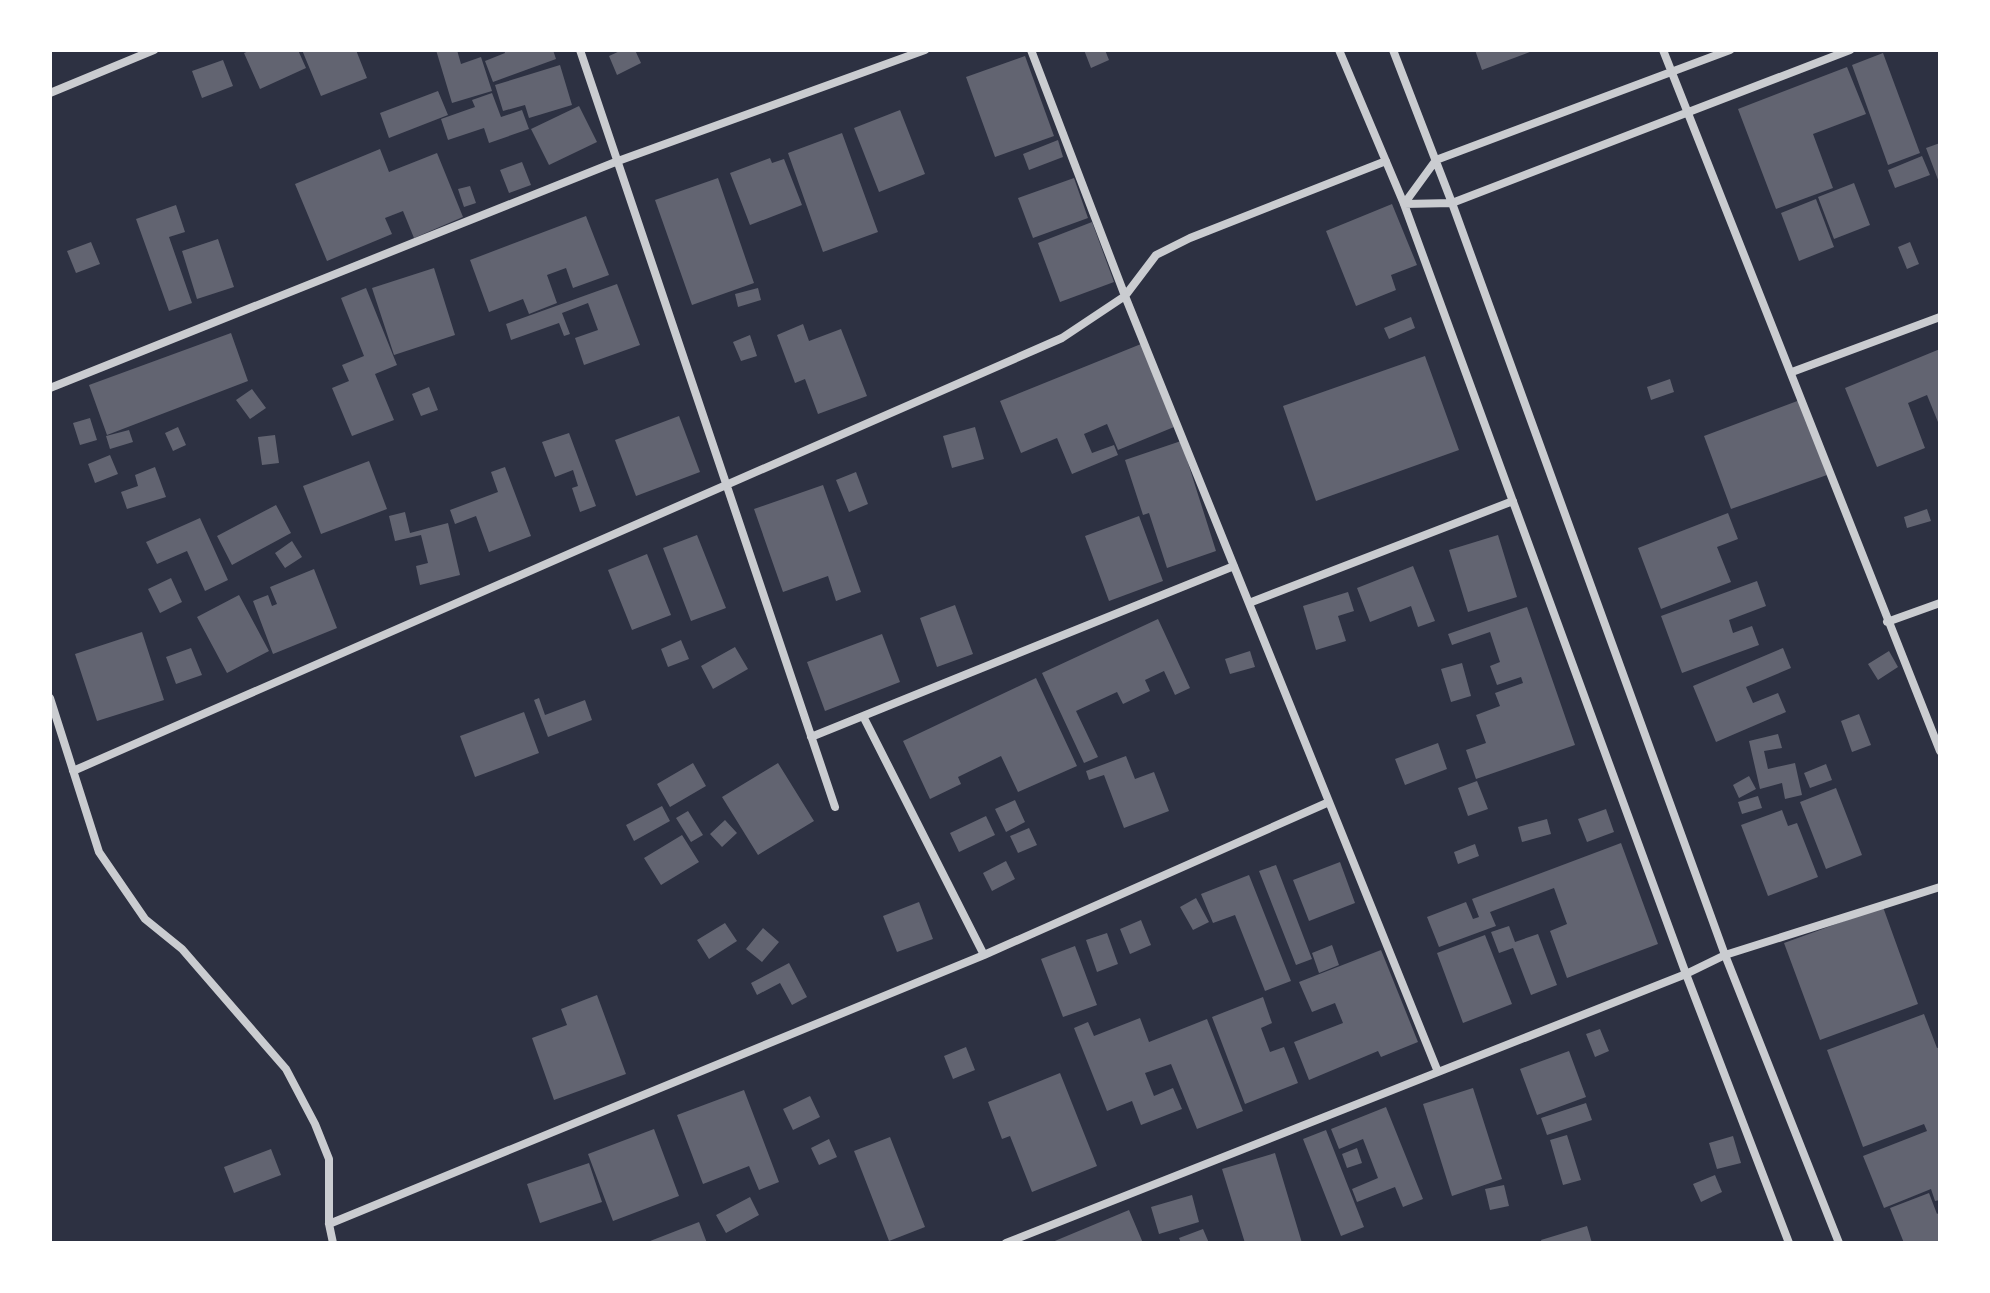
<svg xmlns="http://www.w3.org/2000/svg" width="1990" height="1293" font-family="Lato,sans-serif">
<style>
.building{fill:#626471}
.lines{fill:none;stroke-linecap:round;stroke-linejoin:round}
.minor{stroke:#caccd0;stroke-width:8}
</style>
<rect width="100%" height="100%" fill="#2d3142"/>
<path class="building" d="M251 50H298L306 68 260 89 244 53Z
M302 50H356L367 78 321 96Z
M436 50H457L461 64 481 57 492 91 452 103Z
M504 50H553L556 59 493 82 485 61 505 53Z
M622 50H635L641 63 617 75 609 56Z
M1084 50H1105L1109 60 1091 68Z
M1475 50H1535L1482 70Z
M1883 53 1920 153 1888 165 1852 65Z
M1025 56 1054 136 995 157 966 77Z
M223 60 233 86 202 98 192 71Z
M560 65 572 105 529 118 525 105 503 111 495 85Z
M1847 67 1866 114 1813 134 1833 188 1776 209 1738 109Z
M438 91 448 115 389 138 380 113Z
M492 93 501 117 522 110 529 129 489 143 484 128 448 140 441 119 475 107 472 100Z
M579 106 597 142 549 165 531 129Z
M900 110 925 174 879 192 854 128Z
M842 133 878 232 823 252 788 153Z
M1058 140 1063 157 1029 170 1023 154Z
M1940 143V185L1926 148Z
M380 149 389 172 437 153 463 217 414 238 403 211 385 218 392 234 327 261 295 184Z
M1922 156 1930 175 1895 188 1888 170Z
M770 158 772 163 784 159 802 205 750 225 730 173Z
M522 162 531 185 509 193 500 170Z
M718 178 754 283 692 305 655 200Z
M1074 178 1088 218 1033 238 1018 198Z
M1854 183 1870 225 1834 239 1818 197Z
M470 186 476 203 464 207 458 189Z
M1816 199 1834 247 1799 261 1781 213Z
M1392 204 1417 265 1391 275 1396 290 1356 306 1326 231Z
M176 205 185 232 169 237 192 303 169 311 136 219Z
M586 216 609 275 573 288 566 268 547 275 557 303 529 314 523 299 489 312 470 260Z
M1092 222 1114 282 1060 302 1038 243Z
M218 239 234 287 197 299 182 251Z
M91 242 100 264 76 273 67 251Z
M1910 242 1919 264 1907 269 1898 247Z
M434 268 455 335 394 355 372 288Z
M617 284 640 345 584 365 575 338 598 330 588 303 562 313 570 334 564 336 559 323 511 340 506 324Z
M366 288 397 365 375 374 394 420 352 436 332 388 349 381 342 365 364 356 341 298Z
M758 288 761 300 738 307 735 294Z
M1411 317 1415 328 1389 339 1384 328Z
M803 324 809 341 841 329 867 396 818 414 805 379 795 383 777 335Z
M231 333 248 381 107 435 89 385Z
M750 335 757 356 741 361 733 342Z
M1141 344 1174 427 1118 450 1107 424 1084 434 1092 453 1114 445 1118 455 1072 474 1057 438 1021 453 1000 401Z
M1940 349V427L1927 395 1908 403 1925 448 1877 467 1845 388Z
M1425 356 1459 450 1316 501 1283 406Z
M1670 379 1674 392 1651 400 1647 387Z
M429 387 438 410 421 416 412 394Z
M252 389 266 408 250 419 236 400Z
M1800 400 1827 475 1731 509 1704 436Z
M679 416 700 472 636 496 615 440Z
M90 418 97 440 80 445 73 423Z
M178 427 186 445 173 451 165 433Z
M975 427 984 459 952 468 943 436Z
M129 430 133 442 110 449 106 436Z
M569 433 596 506 580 512 572 488 578 486 573 470 555 477 542 442Z
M275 435 279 463 262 465 258 437Z
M1181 441 1216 551 1167 568 1149 513 1143 515 1125 460Z
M110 455 118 474 95 483 88 464Z
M369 461 387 509 321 534 303 486Z
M155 467 166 497 127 509 121 492 138 486 135 475Z
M505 467 531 536 489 552 476 516 455 524 450 510 498 492 491 472Z
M856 472 868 504 849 512 836 480Z
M823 485 861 592 836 601 828 576 783 592 754 509Z
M276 505 291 533 232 565 217 536Z
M1927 509 1931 521 1907 528 1904 517Z
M405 512 410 533 448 523 460 575 420 585 416 566 428 563 421 535 395 541 389 516Z
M1728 513 1738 539 1717 547 1731 582 1661 609 1638 548Z
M1139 516 1163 581 1109 601 1085 536Z
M200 518 228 580 205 591 187 551 157 564 146 542Z
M697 535 726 608 691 621 663 548Z
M1498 535 1517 597 1468 612 1449 550Z
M292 541 302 557 285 568 275 553Z
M647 554 671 615 632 630 608 570Z
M1413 566 1435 621 1418 627 1411 606 1370 622 1357 588Z
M314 569 337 628 273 654 253 601 268 595 272 606 277 604 270 587Z
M171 578 182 602 160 613 148 589Z
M1757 581 1766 606 1729 620 1733 633 1752 626 1759 645 1682 673 1661 616Z
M1348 592 1354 611 1338 616 1346 641 1316 650 1303 606Z
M239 595 269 651 227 673 197 617Z
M955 605 973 654 937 667 920 618Z
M1527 607 1575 745 1476 779 1466 750 1486 743 1476 715 1500 706 1495 693 1523 683 1521 677 1497 685 1490 666 1500 662 1490 632 1452 645 1448 634Z
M1158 619 1190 688 1175 695 1164 671 1145 680 1150 691 1123 704 1117 692 1076 711 1098 757 1084 763 1042 673Z
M142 632 164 700 97 721 75 654Z
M882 634 900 682 825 711 807 662Z
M681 640 689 659 668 667 661 649Z
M735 647 748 669 713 689 701 666Z
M191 648 202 675 176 684 166 657Z
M1783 648 1791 668 1746 687 1753 703 1778 693 1786 712 1716 742 1693 686Z
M1250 651 1255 667 1230 674 1225 659Z
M1889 651 1898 667 1878 680 1868 664Z
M1462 663 1471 696 1451 702 1441 669Z
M1036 678 1077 766 1018 792 1001 756 958 777 961 784 930 799 903 741Z
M539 698 545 715 585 700 592 720 548 737 534 700Z
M524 712 539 753 475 777 460 736Z
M1859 714 1871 745 1852 752 1841 721Z
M1778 734 1782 748 1764 751 1768 769 1795 763 1802 795 1785 799 1782 783 1760 789 1749 741Z
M1438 743 1447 769 1405 785 1395 759Z
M1126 756 1135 779 1154 772 1169 811 1124 828 1104 775 1089 780 1086 771Z
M693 763 706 786 670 807 657 784Z
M778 763 814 821 758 855 722 797Z
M1826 764 1832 780 1810 788 1804 773Z
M1749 776 1756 789 1739 798 1733 785Z
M1477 781 1488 809 1468 816 1458 788Z
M1836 788 1862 855 1826 869 1800 802Z
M1758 796 1762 808 1742 814 1738 802Z
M1015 800 1025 822 1006 832 995 809Z
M662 806 670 821 634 841 626 825Z
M1606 809 1614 832 1587 842 1578 819Z
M1782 810 1788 826 1797 823 1818 877 1768 896 1741 825Z
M688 811 703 835 691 842 676 818Z
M986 816 995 835 959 852 950 833Z
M1547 819 1551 834 1522 842 1518 827Z
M725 820 737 833 722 847 710 834Z
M1029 828 1037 845 1018 853 1010 836Z
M682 835 699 862 661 885 644 858Z
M1621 843 1658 944 1567 978 1550 931 1567 924 1554 888 1490 912 1496 926 1439 947 1427 917 1466 902 1473 919 1479 917 1472 899Z
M1475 844 1479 856 1458 864 1454 852Z
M1006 861 1015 879 992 891 983 873Z
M1340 862 1355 903 1309 921 1293 880Z
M1276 865 1312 959 1296 965 1259 871Z
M1249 875 1291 981 1265 991 1235 915 1213 923 1201 894Z
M1196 898 1209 922 1193 930 1180 907Z
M919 902 933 939 897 952 883 916Z
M1883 907 1918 1004 1820 1040 1784 943Z
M1141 920 1151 945 1130 954 1120 929Z
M725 923 737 941 709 959 697 940Z
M1509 926 1515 942 1538 934 1557 985 1531 995 1513 948 1499 953 1491 932Z
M763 928 779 942 762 962 746 949Z
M1107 933 1118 964 1097 972 1086 940Z
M1485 935 1512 1004 1463 1023 1437 953Z
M1332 945 1339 965 1319 973 1312 953Z
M1075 946 1097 1005 1063 1017 1041 959Z
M1381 950 1418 1042 1381 1057 1378 1051 1309 1080 1294 1042 1343 1023 1335 1003 1312 1012 1299 982Z
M789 963 807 997 792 1005 780 983 757 995 751 983Z
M597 995 626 1074 554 1100 532 1038 567 1025 561 1009Z
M1263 997 1272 1023 1261 1028 1270 1052 1284 1047 1298 1083 1245 1104 1212 1017Z
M1924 1014 1937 1048 1940 1047V1200L1935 1201 1931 1189 1884 1208 1863 1156 1927 1131 1924 1124 1863 1147 1827 1050Z
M1140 1018 1149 1042 1207 1019 1243 1111 1197 1129 1171 1064 1145 1073 1154 1096 1173 1088 1182 1109 1141 1125 1132 1101 1107 1111 1074 1028 1088 1022 1094 1036Z
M1600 1029 1609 1051 1595 1057 1586 1034Z
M966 1047 975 1070 953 1079 944 1056Z
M1569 1051 1586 1097 1537 1115 1520 1069Z
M1060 1073 1097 1166 1032 1192 1010 1136 1002 1139 988 1102Z
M1473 1088 1502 1179 1452 1196 1423 1104Z
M744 1090 779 1182 759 1190 749 1166 703 1184 677 1115Z
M810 1096 820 1117 793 1130 783 1109Z
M1586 1103 1592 1120 1547 1135 1541 1118Z
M1386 1107 1423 1199 1403 1207 1395 1187 1357 1202 1352 1189 1378 1178 1363 1139 1339 1149 1331 1129Z
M654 1129 679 1196 613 1221 588 1154Z
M1326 1130 1364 1227 1341 1236 1303 1139Z
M1567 1135 1581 1180 1563 1185 1550 1140Z
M1733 1136 1741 1163 1717 1169 1709 1143Z
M890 1137 925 1227 889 1241 854 1151Z
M829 1139 837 1157 819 1165 811 1148Z
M1357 1148 1362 1163 1347 1168 1342 1154Z
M271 1149 281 1175 234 1193 224 1167Z
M1275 1153 1302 1243H1245L1222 1169Z
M589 1163 602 1202 540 1223 527 1184Z
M1715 1175 1722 1192 1701 1202 1693 1184Z
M1504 1185 1509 1206 1490 1210 1485 1189Z
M1929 1193 1937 1214 1940 1212V1243H1904L1890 1208Z
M1192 1195 1199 1222 1159 1234 1151 1207Z
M750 1197 759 1215 726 1233 716 1215Z
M1129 1210 1143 1243H1050Z
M699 1222 707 1243H645Z
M1587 1226 1592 1243H1542L1541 1240Z
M1203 1229 1209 1243H1181L1179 1238Z"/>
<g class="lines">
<path class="minor" d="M580 50 835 807
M1031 50 1125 296 1438 1072
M1339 50 1404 204 1686 974 1789 1243
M1393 50 1452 203 1725 955 1839 1243
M1663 50 1940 751
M1730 50 1436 160 1404 204 1452 203 1850 50
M50 93 154 50
M1792 372 1940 317
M50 388 618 161 925 50
M1249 603 1513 501
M1887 622 1940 603
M50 698 99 852 145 919 182 949 286 1069 315 1124 329 1159V1224L333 1243
M863 716 984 955
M811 737 1234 566
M73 771 1062 338 1125 296 1156 255 1190 238 1386 161
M329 1224 984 955 1329 802
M1006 1243 1686 974 1725 955 1940 887"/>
</g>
<rect width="1990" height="1293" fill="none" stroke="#ffffff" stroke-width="104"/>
</svg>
